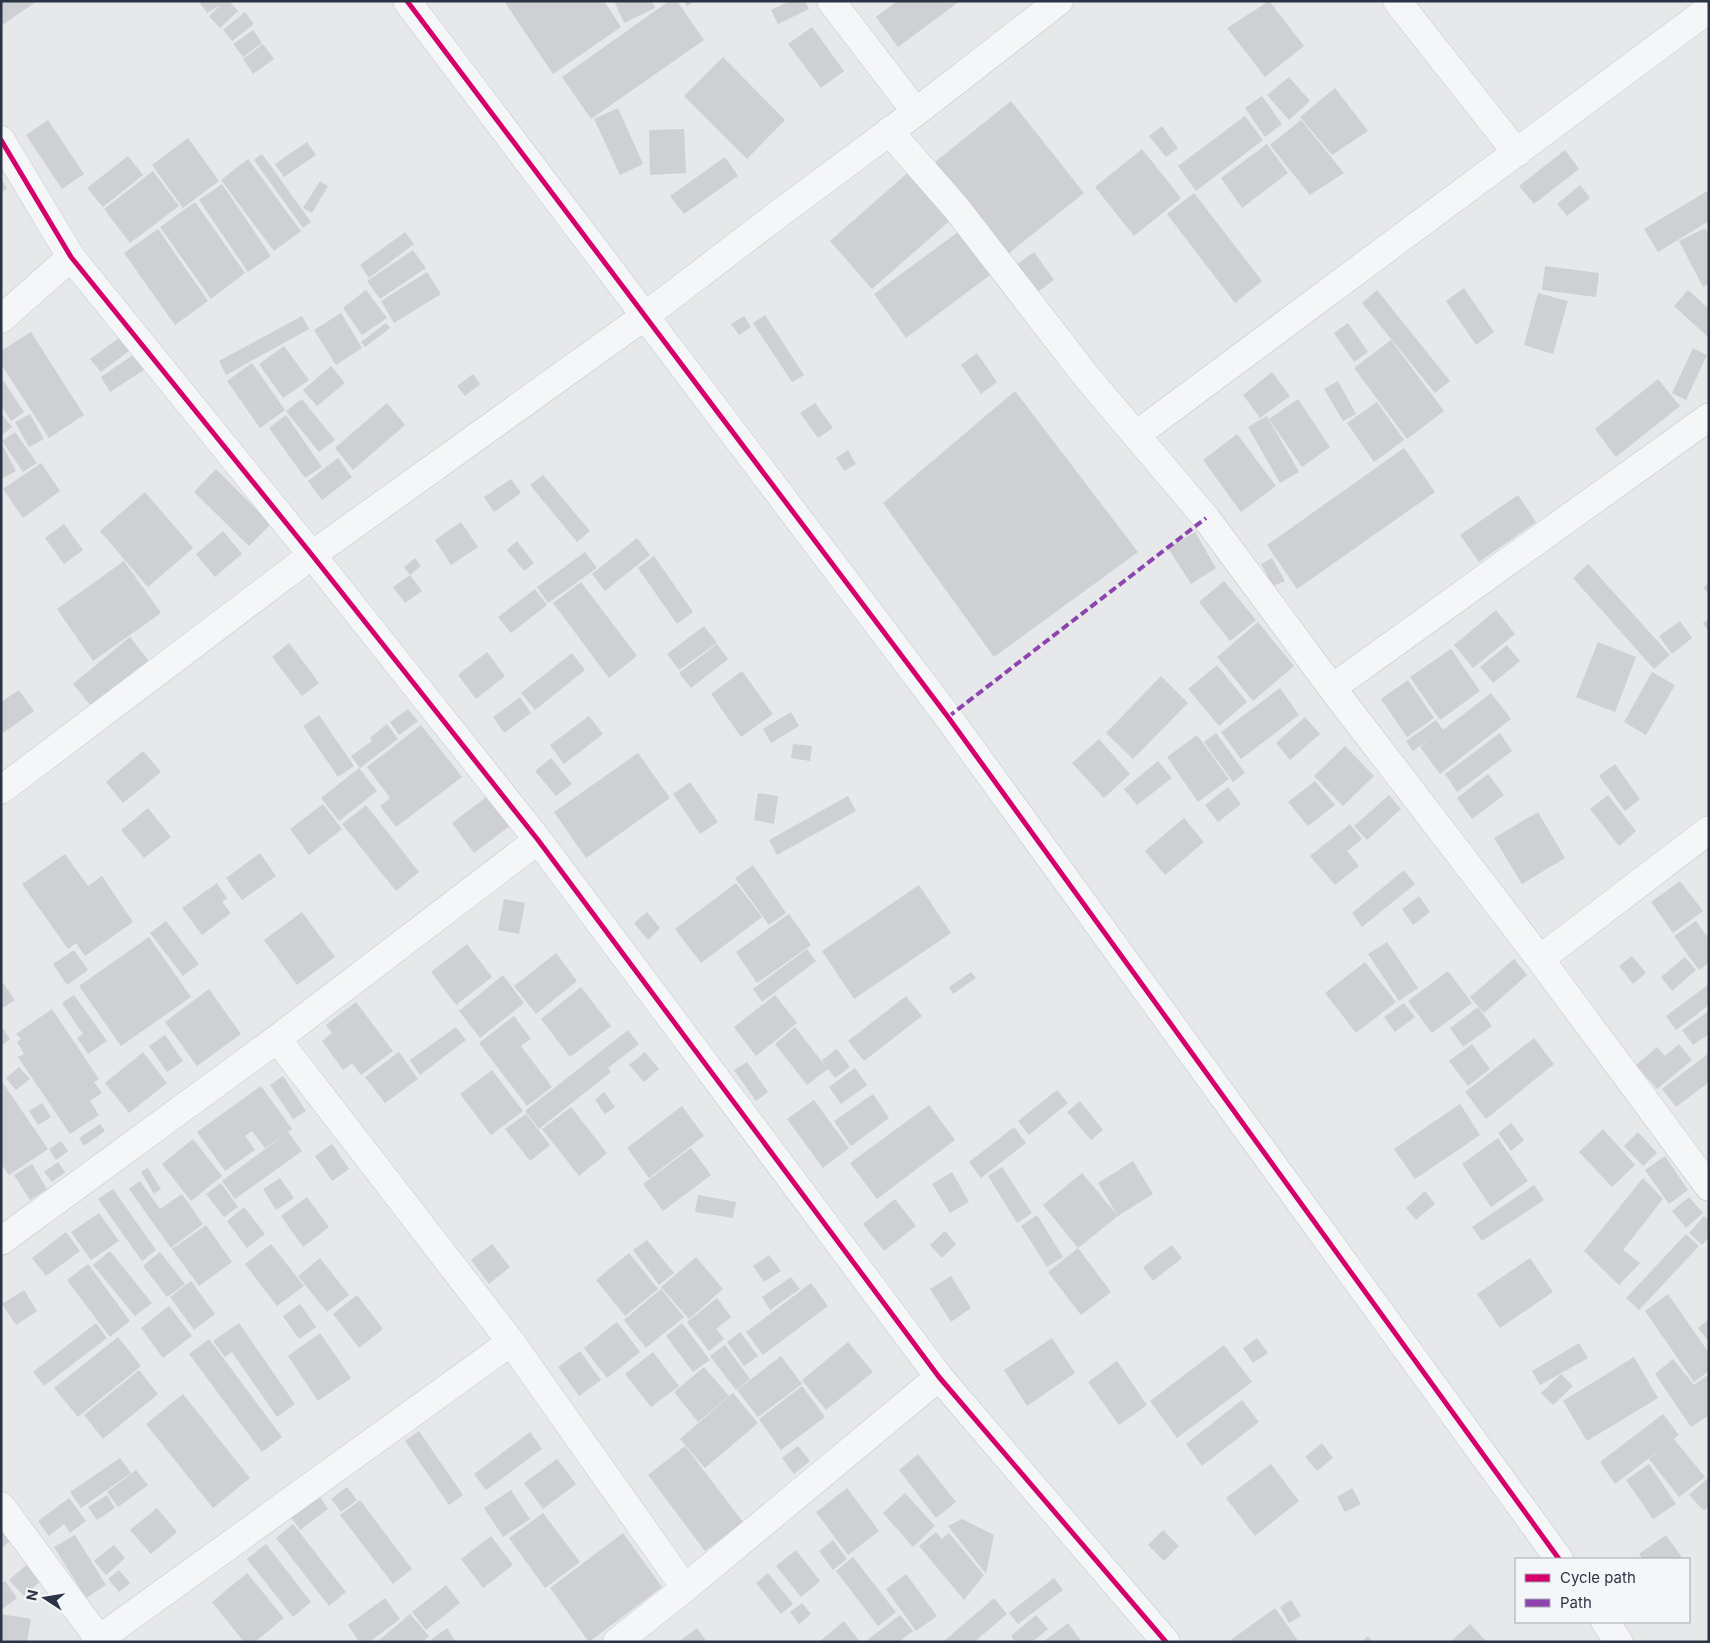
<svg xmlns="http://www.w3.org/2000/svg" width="1710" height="1643" font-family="Inter,sans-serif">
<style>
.building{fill:#ced0d3}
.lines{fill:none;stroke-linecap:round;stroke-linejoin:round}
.minor-casing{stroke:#c4c6c8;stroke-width:29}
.tertiary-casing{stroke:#c4c6c8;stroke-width:29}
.minor{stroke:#f5f6f7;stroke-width:28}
.tertiary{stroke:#f5f6f7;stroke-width:28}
.quiet{stroke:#8e44ad;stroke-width:4;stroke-dasharray:8 4;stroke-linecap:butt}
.cycleway-casing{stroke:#f4f6f9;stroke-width:8}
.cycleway{stroke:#d6006c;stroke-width:5}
</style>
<rect width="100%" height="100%" fill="#e6e8ea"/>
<path class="building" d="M1 1H37L1 26Z
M202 1H223L224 3 207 13 200 3Z
M225 1H229L238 11 220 28 209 16Z
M504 1H604L621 27 553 74Z
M614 1H652L655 8 624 23Z
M669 1H677L704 40 591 119 562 77Z
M684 1H696L687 6Z
M790 1H805L809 9 778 24 771 10Z
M897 1H960L898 47 876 17Z
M1269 1 1304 46 1265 77 1227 28Z
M245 12 254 24 232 41 223 30Z
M812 27 844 71 821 88 788 44Z
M253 30 262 43 243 57 233 44Z
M263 44 274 59 253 74 243 59Z
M723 57 785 120 747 159 684 96Z
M1289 77 1310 101 1289 120 1267 95Z
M1335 88 1368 131 1332 155 1300 117Z
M1262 96 1282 124 1265 137 1245 108Z
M1011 101 1084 193 1008 254 935 162Z
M618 108 643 164 620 175 594 119Z
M1245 116 1263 140 1196 191 1178 166Z
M48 120 84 174 62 189 26 135Z
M1301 120 1344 173 1310 195 1270 145Z
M1162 126 1178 148 1166 157 1149 136Z
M684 129 686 173 650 175 649 130Z
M188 138 219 181 183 208 152 165Z
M307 142 316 155 284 177 275 164Z
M1267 144 1288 173 1242 208 1221 178Z
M1142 149 1181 198 1134 236 1095 187Z
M1565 150 1579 169 1534 204 1519 186Z
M262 154 311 222 303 228 254 160Z
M128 156 143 175 103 207 87 188Z
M725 157 738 176 684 214 670 196Z
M248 159 301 231 274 251 221 180Z
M911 170 953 218 872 289 830 241Z
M153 171 179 206 130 243 104 209Z
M1 179 7 188 1 193Z
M320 181 328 186 312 213 303 208Z
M222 184 271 256 248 272 199 200Z
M1580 185 1590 198 1567 216 1557 204Z
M1709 190V221L1658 252 1644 229Z
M1194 193 1262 281 1235 303 1167 214Z
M195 202 245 273 211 299 160 227Z
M1705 228 1709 236V284L1703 287 1679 241Z
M158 229 208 301 175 325 124 253Z
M962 229 994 272 906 338 874 294Z
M405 232 414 244 369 278 360 265Z
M413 250 426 268 380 299 367 281Z
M1034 252 1054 280 1032 296 1012 268Z
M1545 266 1599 273 1596 297 1542 290Z
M427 272 441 294 394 323 381 301Z
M1464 288 1494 332 1476 345 1446 301Z
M366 290 387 318 362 335 343 308Z
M1377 290 1450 381 1435 393 1362 303Z
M1688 290 1709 309V338L1674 306Z
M1538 293 1568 301 1553 354 1524 345Z
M341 313 362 348 336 365 314 330Z
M765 315 804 375 792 382 753 323Z
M302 316 309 329 226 375 219 361Z
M744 316 751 327 739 335 731 324Z
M386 323 390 328 365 347 361 342Z
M1348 323 1368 352 1354 362 1334 333Z
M31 332 84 415 49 438 1 364V351Z
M123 335 133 348 101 372 90 359Z
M1391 340 1444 411 1407 439 1354 368Z
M284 346 309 380 283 398 259 364Z
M1693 348 1707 355 1686 400 1672 393Z
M140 350 150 366 110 392 101 377Z
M977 353 997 382 981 394 961 365Z
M252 363 285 410 260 428 227 381Z
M331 366 345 383 317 406 303 390Z
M1272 372 1290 396 1260 418 1243 395Z
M473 374 480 384 465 396 457 386Z
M1 377 24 412 11 421 1 405Z
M1658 379 1680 406 1616 457 1595 429Z
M1338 381 1356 414 1343 421 1324 389Z
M1015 391 1138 552 994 657 883 503Z
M302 399 335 440 319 452 286 411Z
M1298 399 1330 447 1302 467 1269 419Z
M1377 402 1404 440 1374 462 1347 423Z
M387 403 405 425 353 470 335 448Z
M815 403 833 428 818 438 800 413Z
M1 413 12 427 1 436Z
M30 414 44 439 29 447 15 422Z
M286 415 322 467 305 478 269 428Z
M1267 416 1299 472 1280 483 1248 427Z
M15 432 37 463 23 472 2 441Z
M1237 434 1276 486 1241 512 1203 460Z
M1 446H3L16 471 1 479Z
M1404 448 1435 492 1297 589 1267 545Z
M848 450 856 464 844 471 836 458Z
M338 458 352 477 322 500 308 481Z
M41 463 60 491 23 518 3 489Z
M216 469 271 524 249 546 194 492Z
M543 475 590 531 577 542 530 485Z
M511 479 521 493 494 512 484 497Z
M145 492 193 548 148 587 100 531Z
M1518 495 1536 522 1479 562 1460 535Z
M461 522 478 547 451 565 435 540Z
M64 524 83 550 64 564 45 538Z
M223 531 242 554 215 577 196 554Z
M1195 532 1216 568 1191 584 1168 548Z
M637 538 650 555 605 591 592 574Z
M517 541 534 563 524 571 507 550Z
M585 552 597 568 548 603 537 587Z
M654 556 693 612 677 624 638 568Z
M415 558 421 566 410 575 404 567Z
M1272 558 1285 581 1273 586 1261 564Z
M124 561 161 613 93 661 57 609Z
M1588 564 1670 655 1654 669 1573 578Z
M410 575 422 591 405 603 393 587Z
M1224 581 1256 620 1230 641 1199 602Z
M581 582 637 656 609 678 553 603Z
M1709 583V595L1703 587Z
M535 589 547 605 511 633 498 617Z
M1496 610 1515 634 1473 668 1454 645Z
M1709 619V632L1703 623Z
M1680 621 1692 638 1672 654 1659 636Z
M1258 622 1294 666 1253 701 1217 657Z
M704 626 717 643 679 670 667 654Z
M130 637 152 665 95 711 73 684Z
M1598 642 1636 657 1615 712 1576 697Z
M289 643 319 683 302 696 272 657Z
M717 644 728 659 691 688 679 673Z
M1507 645 1520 661 1493 683 1480 667Z
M1451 649 1480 691 1440 720 1410 677Z
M487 652 505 676 476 699 458 675Z
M572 653 585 670 535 710 521 693Z
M1217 665 1247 702 1219 726 1188 689Z
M742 671 773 714 741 737 711 694Z
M1652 672 1675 685 1646 735 1624 722Z
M1161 676 1188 703 1133 759 1106 733Z
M1408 680 1434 718 1407 737 1381 699Z
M1280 688 1299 715 1241 759 1221 732Z
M19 690 34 711 3 733 1 730V702Z
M1491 693 1511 719 1440 774 1420 747 1432 737 1413 751 1406 741 1436 720 1443 730Z
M520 697 531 713 504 733 493 717Z
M408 709 418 721 399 735 390 722Z
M791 712 799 726 771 743 763 729Z
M319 715 354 766 338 777 303 726Z
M589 716 603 734 564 764 550 745Z
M1305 717 1320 734 1290 760 1276 743Z
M387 724 398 739 360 768 351 756 372 741 370 738Z
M421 725 462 777 396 827 380 806 390 798 367 767Z
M1216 733 1245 773 1233 782 1204 742Z
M1500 733 1512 751 1457 792 1445 774Z
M1197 735 1229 779 1198 802 1167 757Z
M1099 739 1130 774 1104 798 1072 763Z
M793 744 812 746 810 761 791 758Z
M1345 746 1374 776 1343 806 1314 776Z
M143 751 161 772 123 803 106 782Z
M638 753 670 798 586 858 554 812Z
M551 758 572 784 556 796 535 771Z
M1158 761 1172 778 1137 805 1124 789Z
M1615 764 1640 799 1625 811 1599 776Z
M359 768 377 791 339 821 321 798Z
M1488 774 1504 795 1472 819 1457 798Z
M1315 781 1335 805 1308 826 1288 802Z
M690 782 718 822 700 834 673 794Z
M1228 787 1241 804 1218 822 1205 805Z
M758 793 778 796 774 824 754 820Z
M489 795 511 825 474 853 452 823Z
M1389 795 1401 809 1367 840 1354 826Z
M1608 795 1636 831 1619 846 1590 809Z
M848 796 856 811 777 855 769 840Z
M323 804 342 829 309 855 290 829Z
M366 805 419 872 396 891 342 824Z
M148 808 171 837 144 858 121 830Z
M1538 812 1565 858 1522 884 1494 838Z
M1184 818 1204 842 1165 875 1145 851Z
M1350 824 1362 839 1347 851 1359 866 1335 885 1310 856Z
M260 853 276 876 242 900 226 878Z
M65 854 88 886 102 876 133 922 85 956 76 943 68 949 22 884Z
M753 865 786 913 769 925 735 878Z
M1404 870 1415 884 1362 927 1352 913Z
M1680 881 1703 911 1673 933 1651 902Z
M217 883 227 898 222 902 231 913 202 935 182 908Z
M736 883 762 917 701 963 675 929Z
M919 885 951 933 854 999 822 951Z
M1419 896 1430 912 1413 925 1402 909Z
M504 899 525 903 519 934 498 930Z
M302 912 335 957 297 985 264 940Z
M647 912 660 928 648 940 634 923Z
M789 914 811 945 757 983 736 952Z
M166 921 199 964 183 976 150 933Z
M1696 921 1709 939V963L1699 970 1674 936Z
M149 937 191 997 121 1046 79 986Z
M1387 942 1418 988 1399 1001 1368 954Z
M467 944 492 977 456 1005 431 972Z
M807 949 816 961 762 1002 753 989Z
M74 950 88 970 67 985 53 964Z
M556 953 577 981 536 1014 514 986Z
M1632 956 1646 973 1633 984 1619 966Z
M1685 957 1696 970 1672 991 1661 977Z
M1514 959 1527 975 1484 1013 1470 997Z
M1365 962 1396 1002 1356 1033 1325 993Z
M1448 971 1472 1003 1432 1033 1408 1001Z
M971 972 976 978 953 994 949 987Z
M503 975 524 1003 480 1038 459 1011Z
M1 980 15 1000 1 1009Z
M1709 984V1005L1676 1030 1666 1016Z
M581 987 611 1026 570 1057 541 1019Z
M209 989 241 1034 197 1066 165 1022Z
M74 995 107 1041 88 1054 77 1038 83 1034 62 1003Z
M775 995 797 1023 756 1056 734 1027Z
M906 996 922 1016 864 1061 848 1041Z
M356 1002 393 1051 361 1075 352 1063 343 1070 322 1041 332 1033 326 1025Z
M1404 1003 1415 1017 1395 1032 1384 1017Z
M1478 1007 1492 1026 1463 1047 1450 1028Z
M52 1009 99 1079 94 1082 102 1093 90 1101 99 1115 70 1134 18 1057 24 1054 17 1042 21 1039 16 1034Z
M1709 1011V1034L1693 1045 1682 1030Z
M514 1016 531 1039 521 1046 552 1087 527 1106 479 1043Z
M1 1026 10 1039 1 1046Z
M456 1027 466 1040 420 1075 410 1060Z
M795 1027 826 1067 822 1060 837 1049 850 1067 835 1078 828 1069 807 1085 775 1044Z
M628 1030 639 1044 608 1068 611 1072 539 1129 525 1111Z
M165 1035 183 1061 167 1072 149 1046Z
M1534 1038 1554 1064 1486 1119 1465 1092Z
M1472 1044 1490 1069 1468 1086 1449 1061Z
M1679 1044 1692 1060 1657 1089 1636 1065 1657 1047 1665 1056Z
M143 1052 167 1083 129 1113 105 1083Z
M399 1052 418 1079 385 1103 365 1077Z
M645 1052 659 1069 644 1082 629 1065Z
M1709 1053V1082L1676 1107 1662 1089Z
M747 1062 768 1092 756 1101 734 1070Z
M19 1067 30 1079 16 1090 6 1078Z
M855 1068 867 1085 841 1104 829 1087Z
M492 1070 523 1111 491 1135 460 1094Z
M283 1076 306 1111 293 1119 270 1085Z
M3 1083 48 1149 9 1175 1 1164V1084Z
M261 1086 292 1129 265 1148 252 1131 245 1136 255 1150 225 1171 197 1132Z
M1057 1090 1068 1103 1029 1135 1018 1121Z
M604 1092 615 1107 605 1114 595 1100Z
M873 1094 889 1118 851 1146 834 1121Z
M814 1100 849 1148 823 1168 787 1119Z
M1080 1101 1103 1130 1091 1140 1067 1112Z
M42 1103 51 1117 38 1125 29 1111Z
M1460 1104 1480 1135 1415 1179 1394 1149Z
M929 1105 955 1140 877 1199 850 1163Z
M682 1106 704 1136 649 1178 627 1148Z
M571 1107 607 1153 579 1176 542 1129Z
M526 1114 550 1145 530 1161 505 1129Z
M1511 1123 1524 1140 1511 1151 1498 1133Z
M100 1124 105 1131 84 1146 79 1138Z
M1014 1127 1026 1143 981 1178 969 1162Z
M1603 1129 1635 1165 1612 1187 1579 1152Z
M288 1132 302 1151 235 1199 222 1181Z
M1638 1132 1657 1153 1643 1166 1624 1146Z
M1498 1138 1528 1181 1491 1207 1462 1164Z
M193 1139 222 1176 191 1201 162 1164Z
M61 1141 68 1151 56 1160 49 1149Z
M332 1144 349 1169 332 1181 315 1156Z
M691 1148 711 1175 663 1211 643 1184Z
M1665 1156 1688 1190 1669 1204 1645 1170Z
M1133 1161 1153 1194 1118 1216 1078 1248 1111 1292 1081 1315 1048 1272 1078 1248 1043 1205 1082 1173 1118 1216 1098 1183Z
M58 1162 65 1172 52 1182 44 1172Z
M32 1164 47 1189 30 1200 14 1175Z
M1002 1167 1032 1213 1017 1223 988 1176Z
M148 1168 161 1189 154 1194 141 1172Z
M952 1172 969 1202 950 1213 932 1184Z
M280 1178 294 1198 276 1210 263 1189Z
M1643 1178 1663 1199 1623 1250 1640 1263 1619 1285 1584 1251Z
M140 1181 160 1209 182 1194 203 1224 171 1248 129 1189Z
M221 1183 238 1207 224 1217 206 1194Z
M1534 1185 1544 1200 1482 1241 1472 1227Z
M113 1189 156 1250 142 1261 98 1199Z
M1425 1191 1435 1204 1416 1220 1406 1208Z
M698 1195 736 1202 733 1218 695 1212Z
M307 1197 329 1227 303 1247 281 1216Z
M1689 1197 1703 1213 1686 1228 1672 1211Z
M895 1199 916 1226 884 1251 863 1224Z
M244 1207 265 1234 247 1248 227 1221Z
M99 1213 119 1241 91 1260 71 1232Z
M1037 1215 1063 1257 1047 1267 1021 1226Z
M1704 1216 1709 1220V1237L1702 1245 1689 1233Z
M206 1225 232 1262 199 1286 172 1249Z
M945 1231 956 1244 942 1258 930 1245Z
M66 1232 80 1251 46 1276 32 1258Z
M1686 1234 1699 1246 1639 1310 1626 1298Z
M647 1240 674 1273 659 1285 633 1250Z
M271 1244 304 1286 277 1306 245 1264Z
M492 1244 510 1267 489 1284 471 1260Z
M1172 1245 1182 1258 1153 1281 1143 1267Z
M110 1251 152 1303 135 1316 93 1265Z
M160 1252 185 1284 167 1297 143 1266Z
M629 1253 658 1289 625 1316 596 1280Z
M769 1255 781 1271 764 1282 753 1266Z
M696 1257 723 1289 689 1319 661 1287Z
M320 1258 349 1295 327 1312 298 1276Z
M1530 1258 1553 1292 1500 1328 1477 1294Z
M88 1264 130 1321 110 1337 67 1280Z
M951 1276 971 1308 951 1322 930 1289Z
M791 1277 800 1289 770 1310 762 1297Z
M191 1281 215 1314 194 1330 170 1297Z
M811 1283 828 1306 763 1355 746 1332Z
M661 1289 684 1317 646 1348 624 1320Z
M24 1290 37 1311 16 1325 2 1304Z
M1668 1294 1709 1353V1371L1694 1382 1645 1311Z
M357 1295 383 1329 359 1348 333 1314Z
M717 1298 731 1317 716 1329 724 1339 709 1351 687 1322Z
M300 1304 316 1327 299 1339 283 1316Z
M169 1306 192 1336 163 1358 141 1328Z
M1709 1319V1342L1698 1328Z
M617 1322 640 1352 607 1378 584 1348Z
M96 1323 107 1338 44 1386 33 1372Z
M239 1323 295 1404 277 1417 232 1352 225 1357 213 1341Z
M682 1323 710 1360 693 1372 666 1336Z
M740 1332 758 1356 744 1366 727 1342Z
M320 1333 351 1378 318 1401 288 1356Z
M118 1337 141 1366 78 1417 54 1388Z
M1052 1338 1075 1373 1027 1406 1004 1370Z
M1257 1338 1268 1353 1253 1363 1243 1348Z
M209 1339 282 1437 262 1452 189 1354Z
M848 1342 873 1372 826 1410 802 1380Z
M1579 1343 1588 1358 1540 1385 1532 1371Z
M725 1345 750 1379 736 1390 710 1356Z
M1224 1345 1252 1382 1177 1438 1150 1401Z
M580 1351 601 1380 579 1396 558 1367Z
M653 1352 679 1386 651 1407 625 1374Z
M781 1356 802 1384 758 1417 737 1390Z
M1634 1357 1658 1398 1587 1441 1563 1401Z
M1673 1359 1694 1385 1709 1374V1415L1691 1427 1655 1374Z
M1117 1361 1147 1405 1119 1425 1088 1382Z
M704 1367 729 1396 698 1422 674 1392Z
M139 1370 158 1394 103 1439 84 1415Z
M1561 1374 1573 1386 1553 1405 1541 1393Z
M802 1386 825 1417 781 1450 759 1419Z
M733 1393 758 1423 705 1468 680 1439Z
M183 1394 250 1478 213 1508 146 1424Z
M1242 1400 1259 1422 1202 1466 1186 1444Z
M1663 1414 1679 1435 1674 1439 1705 1477 1679 1497 1649 1459 1665 1446 1615 1484 1600 1462Z
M419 1431 463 1495 449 1505 405 1441Z
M530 1432 542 1449 486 1490 474 1474Z
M1322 1443 1333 1458 1317 1471 1305 1457Z
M685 1446 743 1522 705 1551 648 1475Z
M798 1446 810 1461 794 1474 782 1458Z
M918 1454 956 1502 936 1518 899 1470Z
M120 1458 131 1473 81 1508 70 1492Z
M557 1459 576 1484 543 1509 524 1483Z
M1271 1464 1299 1501 1255 1536 1226 1498Z
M1649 1464 1676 1504 1653 1519 1626 1480Z
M136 1470 148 1485 118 1507 107 1492Z
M1709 1477V1506L1704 1511 1689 1495Z
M347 1487 357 1500 341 1512 331 1499Z
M847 1488 879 1531 848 1555 816 1512Z
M1352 1488 1361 1504 1345 1512 1337 1497Z
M511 1490 530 1519 503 1537 484 1508Z
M905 1493 935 1526 913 1547 883 1513Z
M107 1495 115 1508 97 1520 88 1507Z
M320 1497 328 1509 300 1530 291 1517Z
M69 1498 86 1521 70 1533 64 1524 49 1536 38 1521Z
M360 1500 412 1569 393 1584 340 1515Z
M157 1508 177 1532 151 1554 130 1530Z
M543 1513 580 1562 545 1588 509 1538Z
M962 1519 994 1535 986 1574 948 1526Z
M293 1524 346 1592 329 1606 276 1538Z
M1 1530 10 1541 1 1549Z
M1163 1530 1179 1546 1164 1561 1148 1545Z
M936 1532 942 1539 949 1533 984 1575 964 1600 919 1546Z
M623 1533 662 1587 589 1642 550 1588Z
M75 1535 106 1585 86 1598 54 1547Z
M1666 1535 1683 1559H1643L1639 1554Z
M491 1536 513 1565 483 1588 461 1559Z
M833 1540 847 1559 833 1570 819 1551Z
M266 1544 311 1602 293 1617 247 1559Z
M114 1545 125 1558 106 1575 94 1561Z
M796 1550 820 1581 801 1597 776 1566Z
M853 1557 896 1612 878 1626 836 1571Z
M31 1561 45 1577 24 1596 9 1580Z
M119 1570 130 1583 119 1592 108 1579Z
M247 1573 284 1618 255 1642H244L212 1602Z
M768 1573 793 1604 781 1614 756 1583Z
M906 1574 937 1616 916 1631 886 1589Z
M1054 1578 1063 1590 1018 1624 1009 1613Z
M5 1581 17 1598 1 1610V1583Z
M446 1585 460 1603 426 1630 412 1612Z
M385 1598 400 1619 369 1642H359L348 1625Z
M994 1598 1007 1614 974 1642H943Z
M1291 1600 1301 1616 1289 1623 1280 1607Z
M802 1603 811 1614 799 1624 790 1612Z
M1275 1608 1299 1642H1228Z
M1 1614 31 1619 27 1642 1 1640Z
M410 1614 429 1636 422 1642H377Z
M900 1615 913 1631 899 1642H867L866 1641Z
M1036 1615 1048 1629 1032 1642H1015L1011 1636Z
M844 1621 860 1642H819Z
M1068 1623 1082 1642H1043Z
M1470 1624 1487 1642H1450Z
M447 1628 456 1642H428Z
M697 1628 707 1642H678Z
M1368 1636 1373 1642H1361Z"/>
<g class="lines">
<g class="minor-casing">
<path id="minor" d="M831 1 916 112
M1397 1 1517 153
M889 131 957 209 1086 376 1206 518 1332 688 1540 959 1709 1187
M1 140 71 257 312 555 538 840 939 1377 1166 1642
M1 319 71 257
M1136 435 1709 9
M1332 688 1709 417
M1 790 312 555 645 316 776 216 916 112 1059 1
M1540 959 1709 830
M277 1039 511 1342 685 1588
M1 1241 277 1039 538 840
M1 1506 99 1639
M95 1642 511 1342
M617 1642 685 1588 939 1377"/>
</g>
<g class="tertiary-casing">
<path id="tertiary" d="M407 1 948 717 1559 1559
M1605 1622 1619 1642"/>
</g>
<use href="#minor" class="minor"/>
<use href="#tertiary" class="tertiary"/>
<path class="quiet" d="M948 717 1206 518"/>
<g class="cycleway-casing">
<path id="cycleway" d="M407 1 948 717 1559 1559
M1 140 71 257 312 555 538 840 939 1377 1166 1642"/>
</g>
<use href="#cycleway" class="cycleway"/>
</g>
<rect width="1710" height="1643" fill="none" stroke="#2b3445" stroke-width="5"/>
<rect x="1515" y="1558" width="175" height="65" fill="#f4f6f9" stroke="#a4a8b1"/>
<rect x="1525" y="1574" width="25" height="8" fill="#d6006c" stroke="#a4a8b1"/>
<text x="1560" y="1583" font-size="15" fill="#2b3445">Cycle path</text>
<rect x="1525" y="1599" width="25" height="8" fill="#8e44ad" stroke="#a4a8b1"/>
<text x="1560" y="1608" font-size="15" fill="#2b3445">Path</text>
<g transform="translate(45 1598) rotate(282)" stroke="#f4f6f9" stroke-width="4" paint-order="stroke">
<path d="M0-4L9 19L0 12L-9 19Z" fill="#2b3445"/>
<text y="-8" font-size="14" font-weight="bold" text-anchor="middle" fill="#2b3445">N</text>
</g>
</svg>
